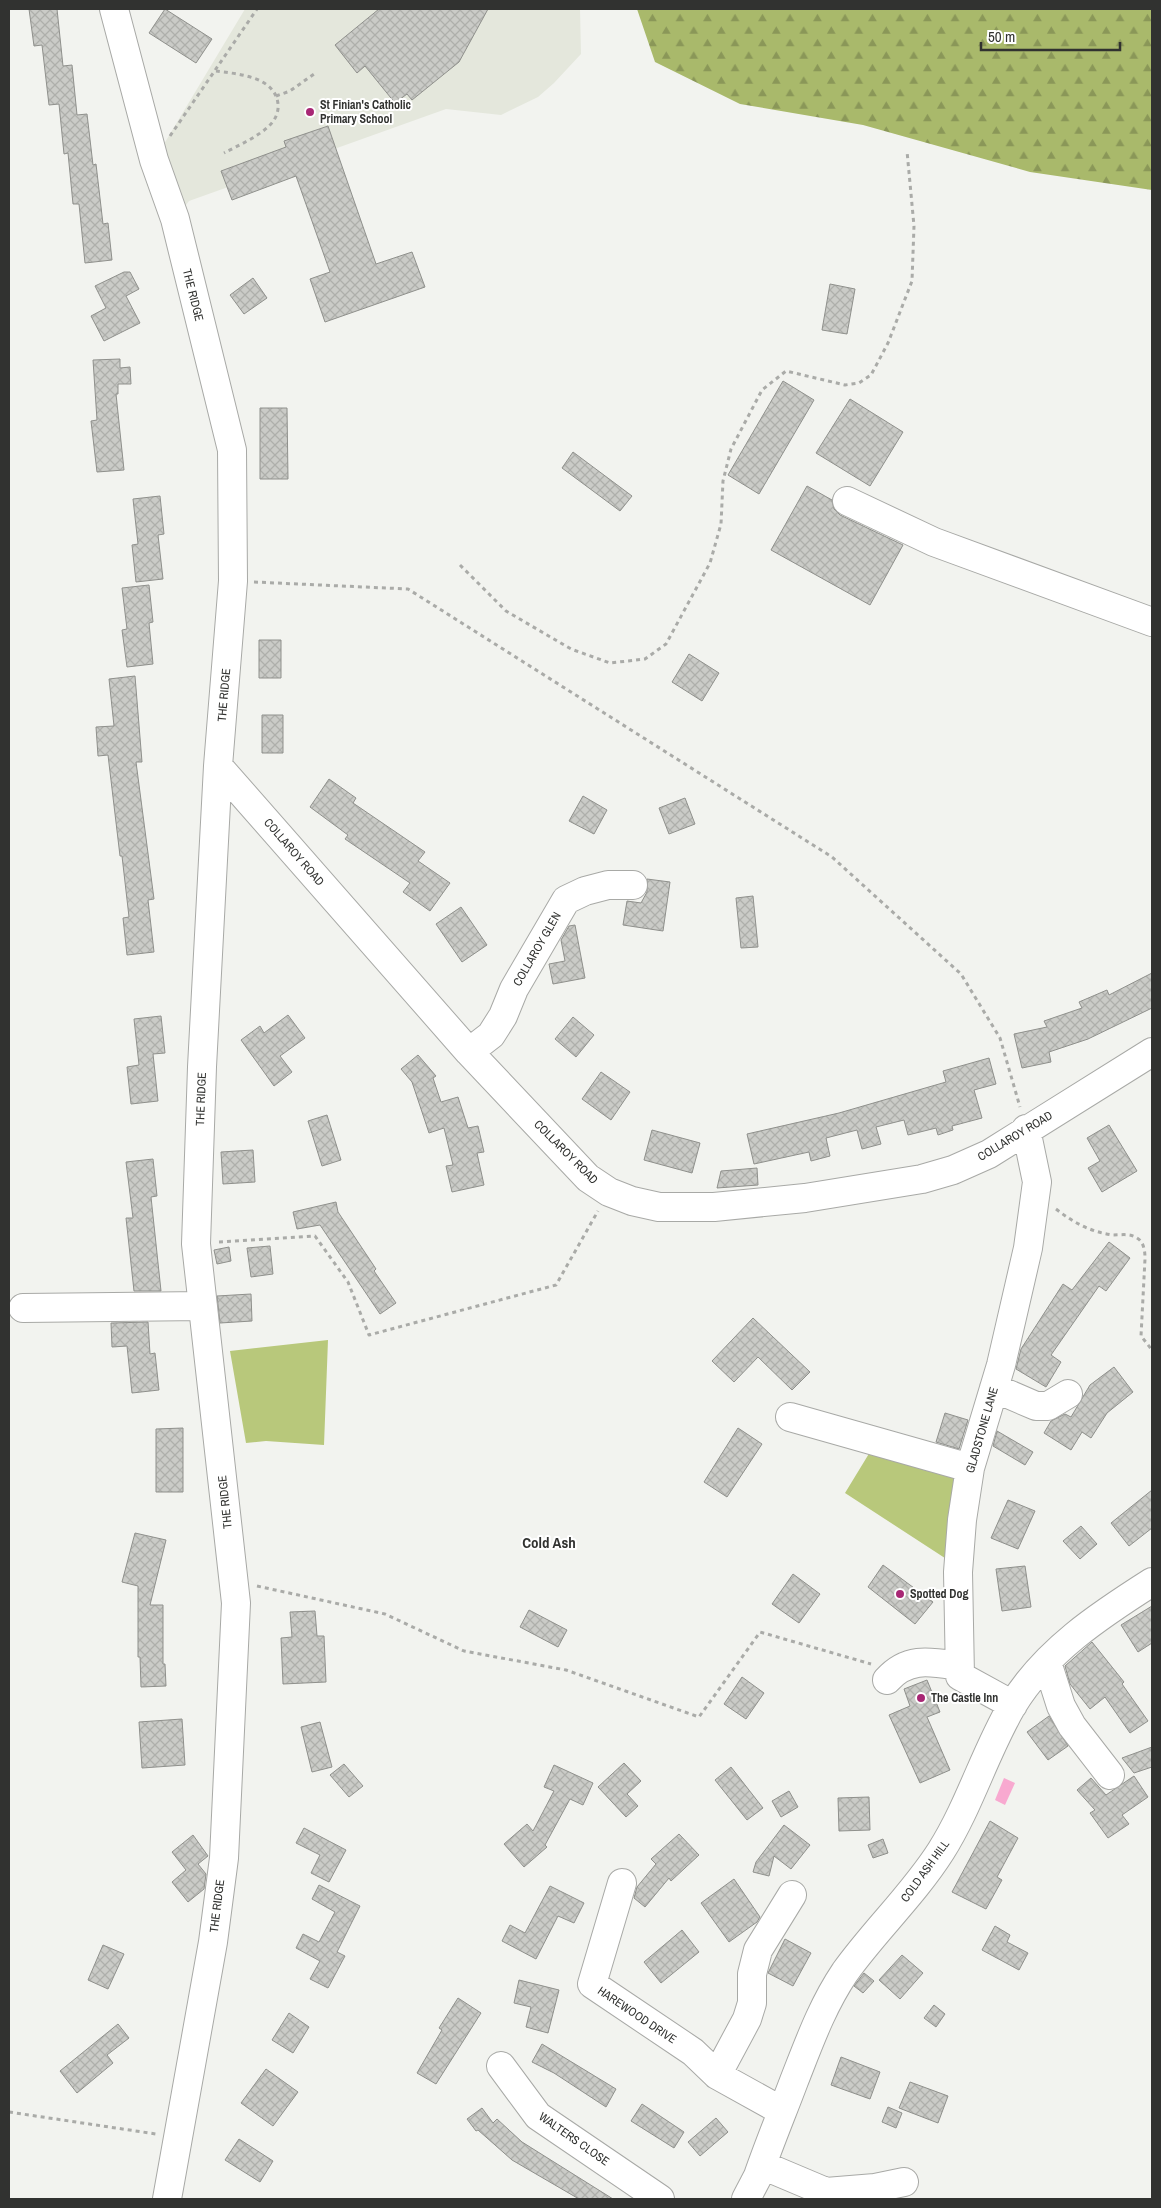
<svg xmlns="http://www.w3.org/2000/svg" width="1161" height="2208" font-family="'Archivo Narrow',sans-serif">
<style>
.built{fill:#e4e7dc}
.forest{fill:url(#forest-firs)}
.green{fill:#b8c87b}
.water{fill:#f8a9d0}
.building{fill:url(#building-cross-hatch);stroke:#8f908c}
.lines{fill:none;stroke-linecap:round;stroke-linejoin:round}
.minor-casing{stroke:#a8a9a6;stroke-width:30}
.path{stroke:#aaaba8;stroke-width:3;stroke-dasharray:4 4;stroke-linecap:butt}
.minor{stroke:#fff;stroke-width:28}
.poi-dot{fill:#a82775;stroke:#fff;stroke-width:2}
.labels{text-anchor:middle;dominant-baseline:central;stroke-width:4;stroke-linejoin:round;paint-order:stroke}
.poi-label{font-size:12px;font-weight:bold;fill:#313230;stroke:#fff;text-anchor:start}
.street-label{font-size:12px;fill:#313230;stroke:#fff}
.quarter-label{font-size:15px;font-weight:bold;fill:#313230;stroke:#fff}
</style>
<defs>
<pattern id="forest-firs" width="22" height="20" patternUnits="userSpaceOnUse" patternTransform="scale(1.25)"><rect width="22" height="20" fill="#a9b96b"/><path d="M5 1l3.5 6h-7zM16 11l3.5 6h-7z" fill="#8a9758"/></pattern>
<pattern id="building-cross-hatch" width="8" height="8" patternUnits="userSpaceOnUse" patternTransform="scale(1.25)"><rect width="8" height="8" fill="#cacbc7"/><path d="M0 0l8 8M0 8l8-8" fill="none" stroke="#aeafab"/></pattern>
</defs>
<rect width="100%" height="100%" fill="#f2f3ef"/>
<path class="built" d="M245 9H580L581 54 554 83 538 97 501 115 446 109 189 201 175 219 161 149Z"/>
<path class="forest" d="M637 9H1152V190L1030 172 863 125 740 104 655 62Z"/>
<path class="green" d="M328 1340 324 1445 266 1441 246 1443 230 1351Z
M870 1452 963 1476 951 1562 845 1493Z"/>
<path class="water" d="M1004 1778 1015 1783 1005 1805 995 1800Z"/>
<path class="building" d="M29 9H57L63 66 72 65 77 115 87 114 93 165 96 164 103 224 108 223 112 260 85 263 79 204H73L68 153 64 154 59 104 49 105 42 45 34 46Z
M165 9 212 39 196 63 149 33Z
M379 9H488L459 62 412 100 407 94 395 103 365 66 357 73 335 45Z
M328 126 376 264 412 252 425 287 325 322 310 279 330 272 296 176 232 200 221 171 286 147 284 141Z
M124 272H130L139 289 126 296 140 323 104 341 91 316 106 308 95 286Z
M253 278 267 298 244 314 230 295Z
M830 284 855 289 847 334 822 330Z
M120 359V368L130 367 131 384H118V394H116L124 470 97 472 91 421 97 420 93 360Z
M783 381 814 400 759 494 728 475Z
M850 399 903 432 870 486 816 453Z
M260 408H287L288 479H260Z
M573 452 632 496 620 511 562 468Z
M807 486 832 500 834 509 840 515 903 545 870 605 771 550Z
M160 496 164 534 158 535 163 579 136 582 132 545 138 544 133 499Z
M149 585 153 622 149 623 153 664 127 667 122 630 127 629 122 588Z
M259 640H281V678H259Z
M689 654 719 673 702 701 672 682Z
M135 676 142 762H136L154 899 148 900 154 952 127 955 123 918 129 917 122 856H120L108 755 98 756 96 727 114 726 109 679Z
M262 715H283V753H262Z
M329 779 356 798 353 803 425 852 418 861 450 883 430 911 403 892 410 883 345 839 348 835 310 807Z
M583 796 607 810 594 834 569 821Z
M685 798 695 824 669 834 659 808Z
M647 879 670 882 663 931 623 925 627 901 641 903 647 892Z
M753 896 758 947 741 948 736 898Z
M461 907 487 945 462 962 436 924Z
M575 925 585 978 553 984 549 964 565 961 561 940 569 926Z
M1152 973V1008L1088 1039 1049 1052 1051 1062 1022 1068 1014 1034 1047 1027 1044 1021 1082 1008 1079 1002 1107 990 1109 995Z
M288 1015 305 1038 280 1056 292 1072 274 1086 241 1040 260 1026 264 1033Z
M161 1016 165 1053 153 1054 158 1101 131 1104 127 1067 139 1065 134 1019Z
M573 1017 594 1035 576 1057 555 1039Z
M418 1055 436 1076 433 1078 441 1102 458 1097 468 1128 478 1126 484 1152 477 1153 484 1185 452 1192 446 1166 453 1165 444 1128 429 1133 412 1082 401 1069Z
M989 1058 996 1084 974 1090 982 1118 952 1126 953 1130 938 1135 936 1128 908 1135 904 1120 876 1127 881 1144 862 1149 857 1130 826 1138 830 1156 811 1161 809 1152 754 1164 747 1134 839 1113 946 1082 943 1071Z
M601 1072 630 1092 611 1120 582 1099Z
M327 1115 341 1160 322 1166 308 1121Z
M1109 1125 1137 1171 1102 1192 1088 1168 1100 1161 1087 1138Z
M652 1130 700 1143 692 1173 644 1160Z
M253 1150 255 1182 223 1184 221 1152Z
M153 1159 157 1196 151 1197 161 1291H134L126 1218H133L126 1162Z
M757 1168 758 1185 717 1188 721 1171Z
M336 1202 338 1212 376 1269 374 1271 396 1303 380 1314 320 1225 297 1229 293 1212Z
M1109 1242 1130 1258 1106 1291 1099 1286 1051 1355 1061 1362 1046 1387 1016 1369 1021 1349 1063 1284 1072 1290Z
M270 1246 273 1274 251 1277 247 1248Z
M229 1247 231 1261 217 1264 214 1250Z
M251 1294 252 1321 220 1323 217 1296Z
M753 1318 810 1372 792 1390 758 1357 734 1382 712 1361Z
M148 1322 150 1354 155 1353 159 1390 132 1393 127 1346 112 1347 111 1323Z
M1114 1367 1133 1392 1107 1413 1091 1438 1082 1432 1071 1450 1044 1433 1051 1421 1065 1414 1071 1417 1090 1385Z
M945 1413 968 1420 959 1449 936 1442Z
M183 1428V1492H156V1429Z
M738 1428 762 1444 727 1497 704 1482Z
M997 1431 1033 1452 1025 1465 993 1446Z
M1152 1490V1528L1129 1546 1111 1523Z
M1008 1500 1035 1511 1018 1549 991 1538Z
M1081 1526 1097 1544 1080 1559 1063 1541Z
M135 1533 166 1540 150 1605H163V1664H165L166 1686 141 1687 140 1657H138V1586L122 1582Z
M883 1565 933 1602 915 1624 868 1587Z
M1025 1566 1031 1607 1002 1611 996 1569Z
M793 1574 820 1594 799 1623 772 1604Z
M1152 1606V1643L1138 1652 1121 1625Z
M529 1610 567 1630 558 1647 520 1627Z
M315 1611 317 1636H324L326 1682 283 1684 281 1638 292 1637 290 1612Z
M1092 1642 1124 1682 1122 1684 1148 1721 1130 1733 1105 1697 1090 1709 1070 1684 1065 1666Z
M742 1677 764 1693 746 1719 724 1704Z
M927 1680 940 1712 927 1717 950 1770 920 1783 889 1715 910 1706 904 1689Z
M1049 1716 1068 1746 1048 1760 1027 1732Z
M182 1719 185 1765 142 1768 139 1722Z
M320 1722 332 1767 312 1772 301 1727Z
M1152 1747V1767L1134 1773 1122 1758Z
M624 1763 641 1781 627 1794 638 1806 626 1817 598 1787Z
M344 1764 363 1786 349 1797 330 1775Z
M554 1765 593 1783 583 1805 570 1799 545 1845 547 1847 524 1867 504 1844 527 1824 533 1831 554 1791 544 1787Z
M731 1767 763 1808 747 1820 715 1780Z
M1134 1776 1148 1797 1122 1815 1129 1824 1108 1838 1090 1813 1095 1810 1077 1790 1091 1778 1106 1795Z
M789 1791 798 1807 781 1817 772 1801Z
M869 1797 870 1830 839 1831 838 1798Z
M990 1821 1018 1838 997 1877 1002 1880 986 1909 952 1892Z
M784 1825 810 1845 791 1869 774 1856 769 1876 753 1872 756 1862Z
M304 1828 346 1850 329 1882 311 1873 320 1855 296 1843Z
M679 1834 699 1855 671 1881 669 1878 645 1907 634 1898 637 1887 656 1864 651 1859Z
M193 1835 208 1856 198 1864 206 1874 204 1889 188 1902 172 1882 186 1870 172 1852Z
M883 1839 888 1853 873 1858 868 1845Z
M734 1879 760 1917 757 1922 729 1942 701 1903Z
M319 1885 360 1906 337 1952 345 1956 328 1988 310 1979 320 1961 296 1948 303 1934 319 1942 335 1912 312 1899Z
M550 1886 584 1903 574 1923 558 1916 536 1959 502 1941 510 1925 525 1933Z
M995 1926 1010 1935 1007 1942 1028 1953 1019 1970 982 1950Z
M682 1930 699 1952 661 1983 644 1962Z
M785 1939 811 1953 793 1986 768 1973Z
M103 1945 124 1954 108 1989 88 1980Z
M902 1955 923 1973 900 1999 879 1980Z
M864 1973 874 1981 863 1993 854 1986Z
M519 1980 559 1990 548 2033 526 2027 531 2007 514 2003Z
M458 1998 481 2013 436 2084 417 2073 442 2030 439 2028Z
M934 2005 945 2014 936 2027 924 2018Z
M289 2013 309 2027 293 2053 272 2040Z
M118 2024 129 2038 107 2055 113 2063 77 2093 60 2071Z
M542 2044 616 2089 606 2107 554 2073 532 2062Z
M841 2057 880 2072 870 2099 831 2085Z
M266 2069 298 2092 273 2126 241 2103Z
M910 2082 948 2096 938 2123 899 2108Z
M642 2104 684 2132 674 2148 631 2121Z
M888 2107 902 2113 896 2128 882 2122Z
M482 2108 493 2123 497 2119 522 2142 613 2199H579L512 2160 478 2130 476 2131 467 2119Z
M716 2118 728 2132 700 2156 688 2142Z
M239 2139 273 2161 260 2182 225 2160Z"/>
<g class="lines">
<g class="minor-casing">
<path id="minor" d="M114 9 154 160 175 219 232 450 233 581 218 766 202 1067 196 1244 236 1603 224 1858 213 1942 167 2199
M847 501 934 542 1152 622
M218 766 469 1052 588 1178 609 1192 632 1201 659 1207H714L805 1198 922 1179 953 1170 989 1154 1152 1052
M469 1052 491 1035 503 1016 514 989 566 900 585 891 608 885H633
M23 1308 203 1306
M994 1388 1036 1406H1048L1068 1394
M790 1417 970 1468
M1047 1662 1061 1706 1072 1726 1110 1775
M887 1680C908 1656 932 1662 959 1666
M1013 1705 960 1676 958 1572 962 1520 970 1468 1001 1365 1028 1248 1037 1182 1026 1129
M622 1883 592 1984 693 2052 717 2075 747 2019 752 2003V1974L758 1950 792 1895
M501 2066 538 2116 660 2199
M717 2075 782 2111
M762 2165 826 2192 875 2188 904 2182
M746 2199 758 2176C769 2144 782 2113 794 2081 809 2043 822 2006 845 1972 875 1930 913 1895 941 1851 970 1805 985 1752 1012 1706 1045 1651 1100 1615 1152 1582"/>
</g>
<path class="path" d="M216 71C237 74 275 76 278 104 279 112 275 120 270 125 258 137 239 145 224 153
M276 96 290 91 314 74
M170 136 257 9
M460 565 506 611 571 649 610 663 645 659 666 644 710 563 721 524 723 481 731 449 762 390 786 371 845 385 859 383 871 375 888 343 912 281 914 226 907 151
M254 582 408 589 832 857 961 974 1000 1038 1020 1107
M1056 1209C1074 1223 1091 1232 1113 1235 1121 1235 1130 1233 1137 1238 1144 1242 1145 1251 1145 1259L1141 1336 1152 1350
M219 1242 315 1236 348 1282 369 1335 556 1285 598 1211
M257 1586 385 1614 464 1651 566 1670 699 1717 760 1632 871 1664
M9 2112 156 2134"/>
<use href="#minor" class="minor"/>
</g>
<g class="poi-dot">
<circle cx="310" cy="112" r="5"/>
<circle cx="900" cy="1594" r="5"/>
<circle cx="921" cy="1698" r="5"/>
</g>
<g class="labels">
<g class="poi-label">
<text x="320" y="105">St Finian's Catholic<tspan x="320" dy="14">Primary School</tspan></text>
<text x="910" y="1594">Spotted Dog</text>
<text x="931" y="1698">The Castle Inn</text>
</g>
<g class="street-label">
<text transform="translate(193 295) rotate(76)">THE RIDGE</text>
<text transform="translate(224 695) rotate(-85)">THE RIDGE</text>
<text transform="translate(294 852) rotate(49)">COLLAROY ROAD</text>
<text transform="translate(537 949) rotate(-60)">COLLAROY GLEN</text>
<text transform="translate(201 1099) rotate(-88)">THE RIDGE</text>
<text transform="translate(1015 1136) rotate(-31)">COLLAROY ROAD</text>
<text transform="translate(566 1152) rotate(45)">COLLAROY ROAD</text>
<text transform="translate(982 1430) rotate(-74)">GLADSTONE LANE</text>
<text transform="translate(225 1502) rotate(-96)">THE RIDGE</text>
<text transform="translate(925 1871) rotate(-54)">COLD ASH HILL</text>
<text transform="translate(217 1906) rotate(-83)">THE RIDGE</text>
<text transform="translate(637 2015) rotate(34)">HAREWOOD DRIVE</text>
<text transform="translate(574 2139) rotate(35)">WALTERS CLOSE</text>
</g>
<g class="quarter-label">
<text x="549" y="1542">Cold Ash</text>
</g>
</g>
<rect width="1161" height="2208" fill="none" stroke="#313230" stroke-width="20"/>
<path d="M981 42v8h139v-8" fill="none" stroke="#313230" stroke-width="2.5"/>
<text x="988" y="42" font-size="15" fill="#313230" stroke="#ffffff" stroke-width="4" paint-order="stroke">50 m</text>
</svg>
